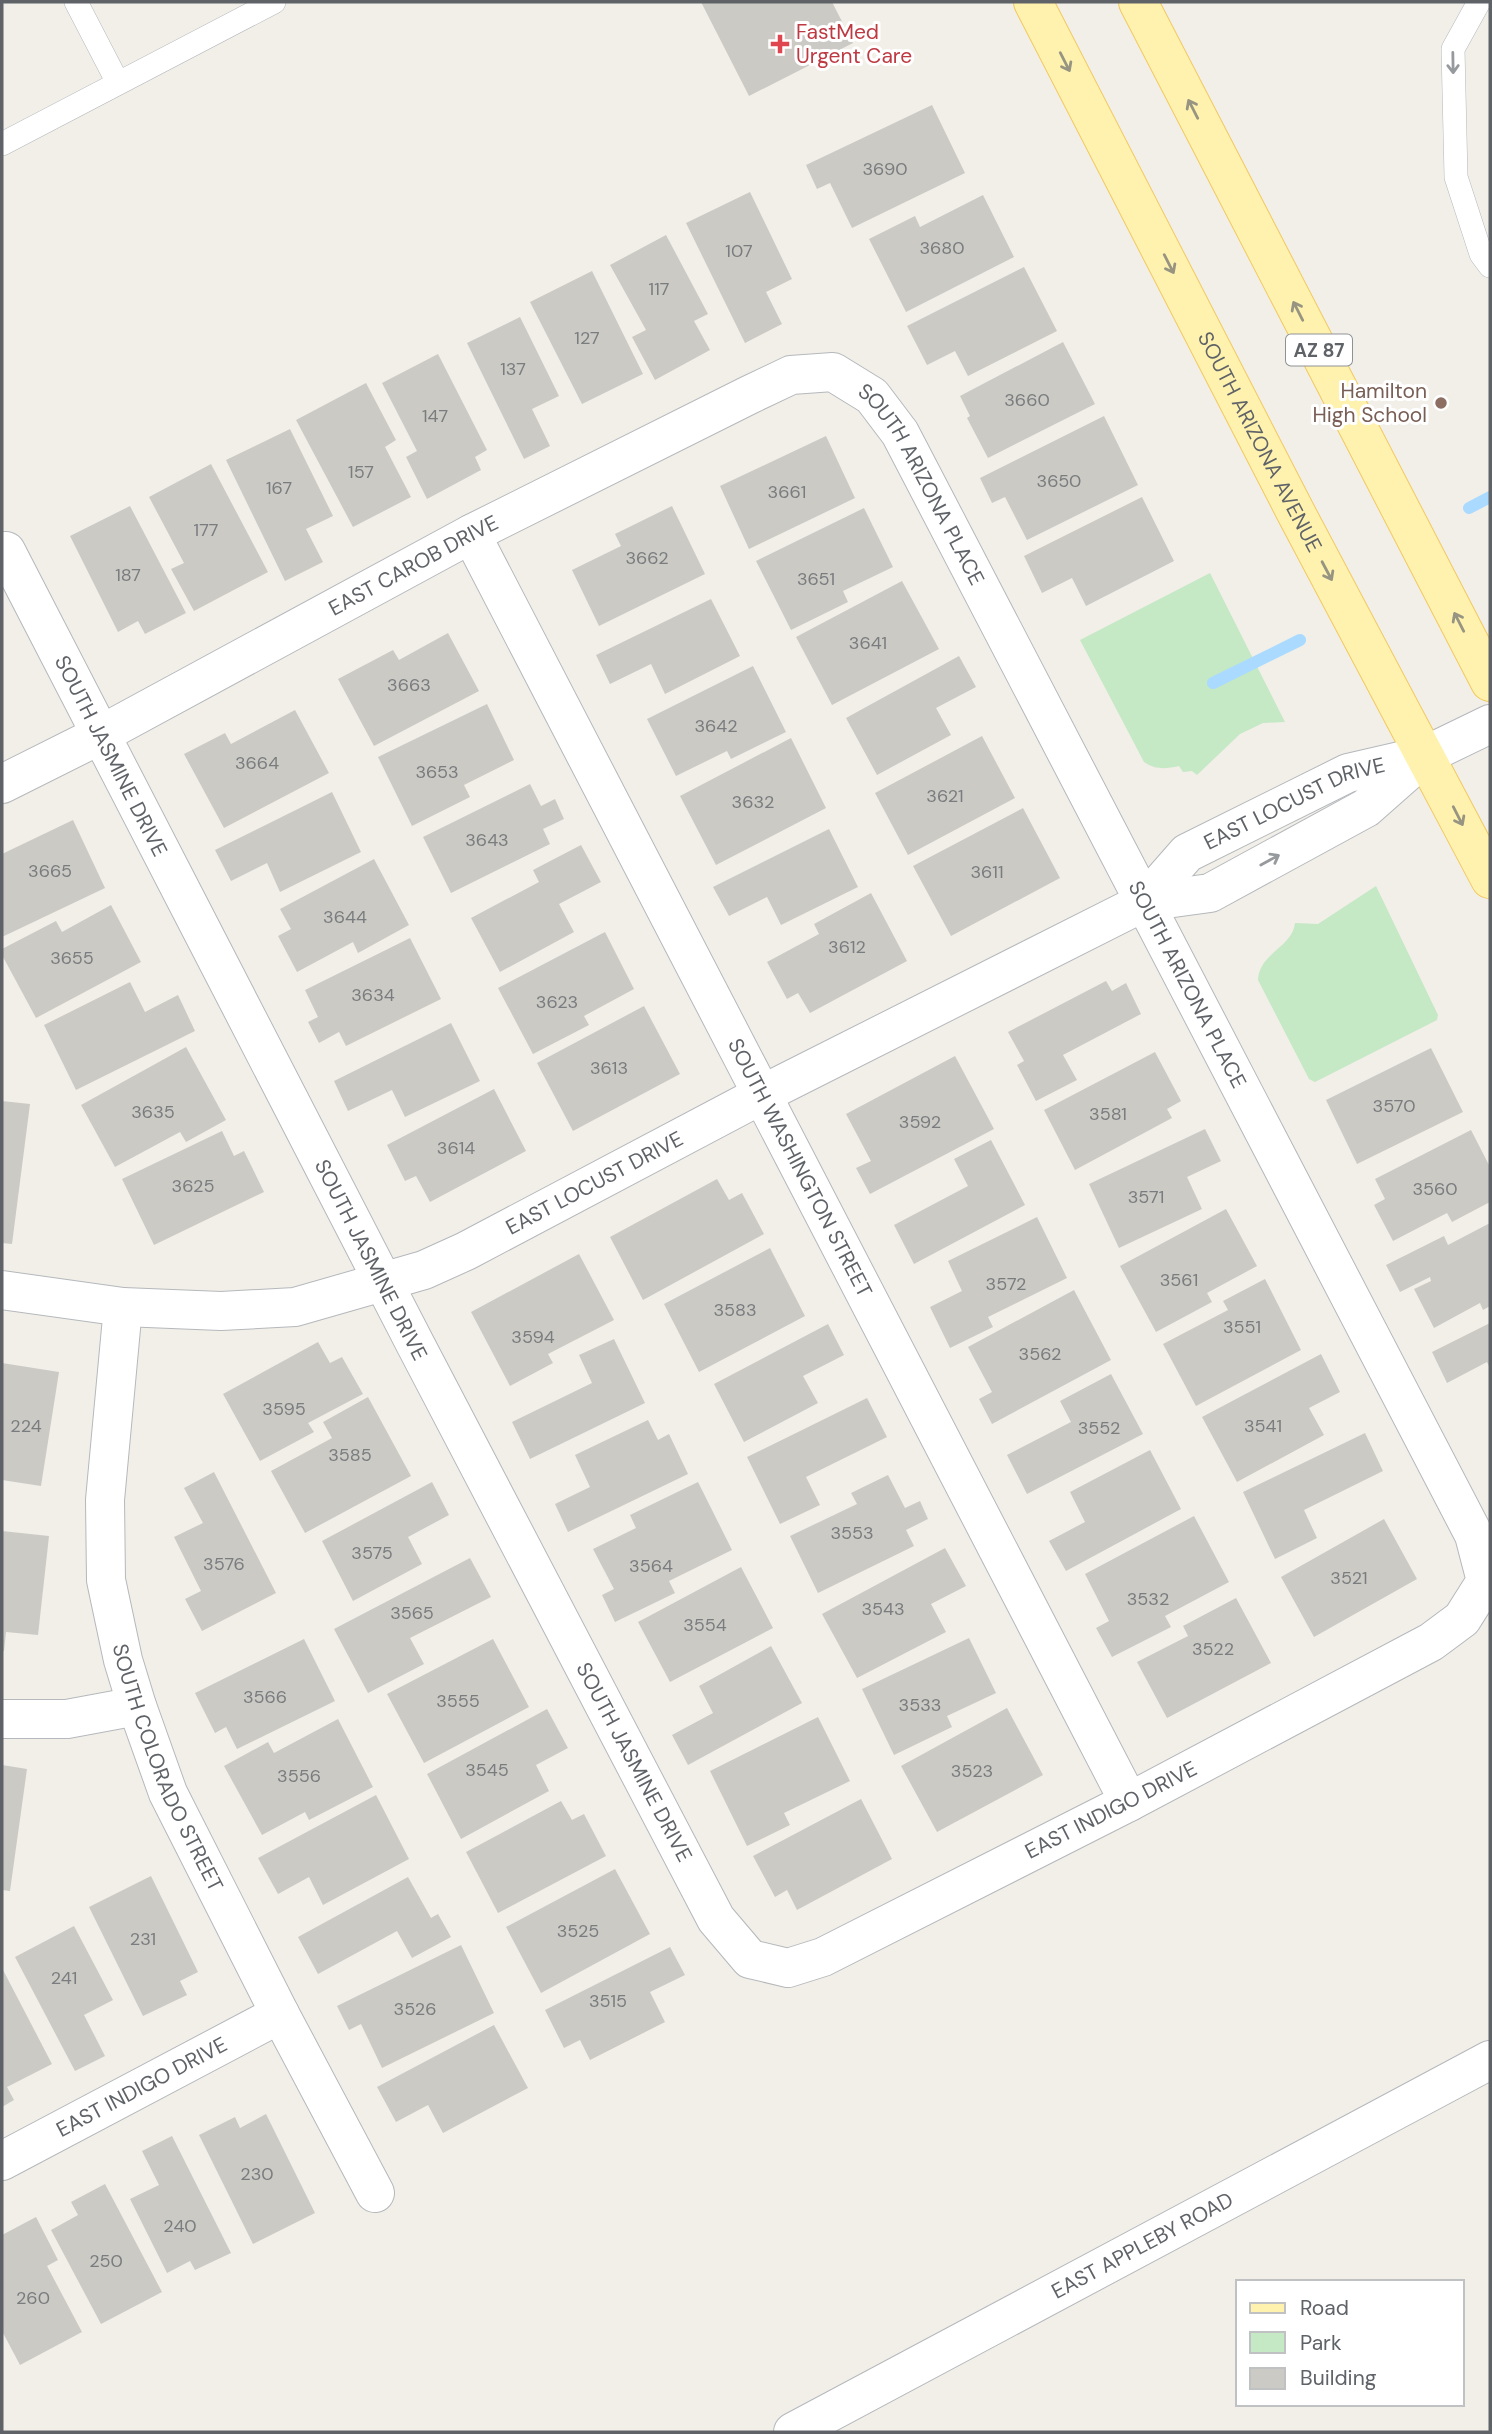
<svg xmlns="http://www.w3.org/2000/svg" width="1492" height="2434" font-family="'DM Sans',sans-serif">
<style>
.green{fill:#c5e8c5}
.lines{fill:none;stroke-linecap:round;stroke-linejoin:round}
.stream{stroke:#aadaff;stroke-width:12}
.building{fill:#cccac5}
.lane-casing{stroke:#b5b8bc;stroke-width:24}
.street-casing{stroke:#b5b8bc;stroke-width:40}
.primary-casing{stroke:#f2c960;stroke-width:40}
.lane{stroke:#fff;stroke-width:23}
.street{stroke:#fff;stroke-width:38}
.primary{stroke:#fff2af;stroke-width:38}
.oneway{stroke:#979581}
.oneway2{stroke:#979a9d}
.health-dot{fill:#e0444e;stroke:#fff;stroke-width:2.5}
.education-dot{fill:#8d6e63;stroke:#fff;stroke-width:2.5}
.labels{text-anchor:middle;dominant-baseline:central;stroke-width:6;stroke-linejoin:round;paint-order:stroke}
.number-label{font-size:18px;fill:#7a7d7f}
.shield{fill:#fff;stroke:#8f9295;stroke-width:2}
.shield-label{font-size:19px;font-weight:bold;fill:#5f6368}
.health-label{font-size:21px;fill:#be3a42;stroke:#fff;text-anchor:start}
.education-label{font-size:21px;fill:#785e54;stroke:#fff;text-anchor:end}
.street-label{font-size:21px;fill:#5f6368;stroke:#fff}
</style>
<rect width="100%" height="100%" fill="#f1efe8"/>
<path class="green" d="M1210 573 1285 722 1263 723 1240 734 1197 775 1192 771 1183 772 1179 766C1165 769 1156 770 1144 762L1080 640Z
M1376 886 1438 1015 1437 1020 1315 1082 1309 1079 1258 980C1259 953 1292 948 1295 923L1318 924Z"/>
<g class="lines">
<path class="stream" d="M1469 508 1490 497
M1213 683 1300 640"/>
</g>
<path class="building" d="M701 2H832L853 43 749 96Z
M932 105 965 173 852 228 830 183 817 189 806 165Z
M750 192 792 279 766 292 782 324 745 343 686 223Z
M983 195 1014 257 906 312 869 239 915 216 920 227Z
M666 235 708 314 694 321 710 350 655 380 632 337 646 330 610 265Z
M1024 267 1057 331 968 376 955 351 927 365 907 326Z
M592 271 643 374 582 404 530 302Z
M520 317 559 396 532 409 550 446 524 459 467 343Z
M1063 342 1095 404 988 458 967 418 970 416 960 396Z
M438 354 487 450 475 457 481 470 427 499 406 457 417 451 382 383Z
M366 383 396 440 385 447 411 497 353 527 296 420Z
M1104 416 1138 485 1027 540 1005 497 992 503 980 478Z
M290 429 333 516 306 529 323 562 285 581 226 460Z
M826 436 855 498 749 549 720 486Z
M211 464 268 572 194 611 171 569 184 563 149 497Z
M1142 497 1174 561 1086 606 1072 578 1042 593 1024 556Z
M130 506 186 613 145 634 138 621 118 632 70 536Z
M672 506 705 574 599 626 572 570 621 546 615 534Z
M864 508 893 567 843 591 848 602 791 630 756 561Z
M902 581 939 649 832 705 796 637Z
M711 599 740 656 665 694 651 664 610 684 596 655Z
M448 633 479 691 374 746 338 679 393 650 399 660Z
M959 656 976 687 936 708 951 735 877 775 846 718Z
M753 666 786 732 731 759 727 751 676 776 647 719Z
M487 704 514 760 464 785 470 797 412 826 378 757Z
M295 710 329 773 224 828 184 754 225 733 231 744Z
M982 736 1015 798 908 855 875 793Z
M791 738 826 808 716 865 680 796Z
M530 784 541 806 555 799 564 819 543 829 550 844 451 893 423 837Z
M332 792 361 852 280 892 267 863 231 881 215 850Z
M1023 808 1060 878 951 936 913 866Z
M73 820 105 888 2 937V854Z
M829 829 858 887 781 925 767 897 729 916 713 887Z
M581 845 601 882 559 904 574 932 500 972 471 918 539 882 533 870Z
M374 859 409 925 358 953 353 942 297 972 278 936 291 929 280 909Z
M871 893 907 961 810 1013 798 993 787 999 767 962 819 934 814 924Z
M111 905 141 962 36 1018 2 955V949L56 921 62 932Z
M605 932 634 989 584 1016 589 1025 533 1054 498 988Z
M410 938 441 999 346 1046 339 1032 319 1043 308 1022 318 1017 305 990Z
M1106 981 1112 991 1126 983 1141 1014 1063 1055 1077 1080 1036 1101 1017 1065 1024 1061 1008 1032Z
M130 982 145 1012 178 995 195 1031 76 1090 44 1025Z
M644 1006 680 1074 573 1131 537 1063Z
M451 1023 480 1081 405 1117 392 1090 348 1111 334 1081Z
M186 1047 226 1120 186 1142 180 1132 115 1167 81 1105Z
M1431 1048 1463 1112 1357 1164 1326 1100Z
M1155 1052 1181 1101 1167 1109 1172 1118 1075 1170 1044 1110Z
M955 1056 994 1129 870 1194 856 1168 871 1161 846 1114Z
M494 1089 526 1151 430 1202 416 1176 405 1181 387 1145Z
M2 1101 30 1104 12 1244 2 1243Z
M1205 1129 1221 1161 1187 1177 1202 1209 1119 1248 1089 1184Z
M1471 1130 1490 1167V1202L1452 1222 1447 1213 1393 1241 1374 1205 1385 1199 1375 1179Z
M222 1131 234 1156 244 1151 264 1192 154 1245 122 1179Z
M991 1140 1025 1205 914 1264 894 1225 968 1186 954 1159Z
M717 1179 729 1200 742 1193 764 1234 643 1300 610 1237Z
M1226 1209 1257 1266 1207 1293 1212 1302 1156 1332 1120 1266Z
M1037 1217 1067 1278 988 1317 993 1327 950 1348 930 1307 962 1291 948 1261Z
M1490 1223V1306L1483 1310 1480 1303 1434 1328 1414 1289 1431 1281 1430 1277 1400 1292 1386 1265 1444 1236 1448 1245Z
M770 1248 805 1316 699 1372 664 1304Z
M579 1254 614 1320 548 1354 553 1363 510 1386 471 1312Z
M1265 1279 1301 1350 1196 1406 1163 1344 1228 1310 1223 1301Z
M1074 1290 1111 1360 992 1424 979 1399 992 1392 968 1347Z
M1490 1323V1368L1487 1362 1447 1383 1432 1352Z
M828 1324 844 1355 803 1376 818 1403 744 1442 714 1384Z
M614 1339 645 1403 530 1459 512 1422 592 1383 579 1355Z
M318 1342 330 1363 342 1357 363 1394 308 1423 314 1432 260 1461 223 1394Z
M1321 1354 1340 1392 1309 1408 1324 1435 1237 1482 1202 1417Z
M2 1363 59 1372 41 1486 2 1480Z
M1111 1374 1143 1434 1027 1494 1007 1455 1071 1422 1060 1401Z
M368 1397 411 1476 305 1533 271 1471 332 1438 323 1422Z
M867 1398 887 1437 806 1477 820 1505 780 1524 747 1457Z
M648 1420 658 1440 669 1434 688 1474 568 1532 555 1504 590 1487 575 1455Z
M1365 1433 1383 1471 1304 1510 1317 1538 1275 1559 1243 1492Z
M1150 1450 1181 1509 1066 1571 1049 1541 1085 1522 1070 1492Z
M214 1472 276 1593 202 1631 185 1599 201 1591 174 1537 203 1523 184 1488Z
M888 1475 905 1508 920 1501 928 1519 906 1530 914 1546 818 1593 790 1536 857 1504 851 1493Z
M432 1482 449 1515 408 1537 422 1564 353 1601 322 1541Z
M698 1482 732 1550 669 1581 675 1593 615 1622 602 1595 614 1589 593 1549 636 1528 630 1515Z
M1194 1516 1229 1582 1165 1616 1171 1627 1112 1657 1096 1628 1109 1621 1085 1574Z
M1384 1519 1417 1579 1314 1637 1281 1577Z
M2 1531 49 1536 38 1635 6 1632 4 1651H2Z
M945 1548 966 1586 931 1604 946 1632 857 1678 822 1614Z
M470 1558 491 1597 410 1638 424 1664 368 1693 334 1629Z
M741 1567 773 1628 670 1682 638 1622Z
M1236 1598 1271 1663 1167 1718 1137 1662 1188 1636 1183 1626Z
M969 1638 996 1693 947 1716 952 1727 894 1755 862 1689Z
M304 1639 335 1701 237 1749 226 1727 215 1733 195 1693Z
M493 1639 529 1707 424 1763 387 1694Z
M771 1646 802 1703 688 1765 672 1735 713 1713 699 1686Z
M1007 1708 1043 1775 937 1832 901 1766Z
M547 1709 568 1748 536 1765 549 1791 461 1839 427 1774Z
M818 1717 850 1781 784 1813 790 1825 747 1846 710 1771Z
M338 1719 373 1787 309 1820 305 1812 262 1835 224 1766 268 1742 274 1753Z
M2 1765 27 1769 10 1891 2 1890Z
M376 1795 409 1859 323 1905 309 1877 278 1894 258 1858Z
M861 1799 892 1859 797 1910 787 1890 775 1897 753 1856Z
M561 1801 572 1820 584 1814 606 1856 498 1913 466 1852Z
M615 1869 650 1934 541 1993 506 1927Z
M151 1876 198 1972 180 1981 187 1995 143 2016 89 1907Z
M408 1877 431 1918 438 1914 451 1937 412 1958 397 1931 318 1974 298 1937Z
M74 1926 113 2000 84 2015 105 2056 75 2071 15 1957Z
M461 1945 494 2013 382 2068 361 2024 349 2030 337 2006Z
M670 1947 685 1975 650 1992 665 2022 590 2060 580 2040 564 2048 545 2010Z
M2 1968 52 2064 7 2087 14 2100 2 2107Z
M494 2025 528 2088 443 2133 428 2105 396 2122 377 2087Z
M266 2114 315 2213 253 2244 199 2135 235 2117 240 2128Z
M172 2136 231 2253 195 2270 190 2261 167 2273 130 2199 159 2185 142 2151Z
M105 2184 162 2292 101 2324 51 2230 78 2215 71 2202Z
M36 2217 58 2260 47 2266 82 2332 20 2365 2 2331V2235Z"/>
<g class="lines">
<g class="lane-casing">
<path id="lane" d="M76 2 118 83
M1479 2 1453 49 1456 177 1481 254 1490 266
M2 144 274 2"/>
</g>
<g class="street-casing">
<g id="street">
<path id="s1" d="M471 534 1129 1802"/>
<path id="s2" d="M2 784 100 735 471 534 749 395 791 375 833 372 872 396 900 433 1474 1535 1486 1581 1462 1619 1431 1642 1129 1802 823 1957 788 1968 750 1959 716 1919C477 1464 240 1009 6 551"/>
<path id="s3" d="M1144 902 1187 853 1348 773 1426 755 1490 724"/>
<path id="s4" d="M2 1290 123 1307 221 1311 295 1307 424 1270 466 1251 763 1094 1144 902 1210 893 1366 808 1426 755"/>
<path id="s5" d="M123 1307 105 1500 106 1580 123 1660 137 1706 168 1793 280 2014 375 2193"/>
<path d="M2 1719H67L137 1706"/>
<path id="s6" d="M2 2161 280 2014"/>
<path id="s7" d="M793 2432 1490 2060"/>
</g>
</g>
<g class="primary-casing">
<g id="primary">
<path id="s8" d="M1033 2 1295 511 1490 879"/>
<path d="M1138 2 1490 682"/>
</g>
</g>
<use href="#lane" class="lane"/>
<use href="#street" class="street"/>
<use href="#primary" class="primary"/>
</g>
<defs><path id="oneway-shaft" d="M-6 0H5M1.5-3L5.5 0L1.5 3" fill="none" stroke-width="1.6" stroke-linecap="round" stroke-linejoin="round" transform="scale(1.75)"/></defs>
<g class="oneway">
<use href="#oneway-shaft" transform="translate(1065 62) rotate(63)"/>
<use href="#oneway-shaft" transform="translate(1193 109) rotate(-117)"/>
<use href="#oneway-shaft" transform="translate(1169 264) rotate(63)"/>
<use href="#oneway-shaft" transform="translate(1298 311) rotate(-117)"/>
<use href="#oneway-shaft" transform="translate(1327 571) rotate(62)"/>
<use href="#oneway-shaft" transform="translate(1459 622) rotate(-117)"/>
<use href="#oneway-shaft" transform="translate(1458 816) rotate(63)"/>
</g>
<g class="oneway2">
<use href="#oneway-shaft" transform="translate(1453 63) rotate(89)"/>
<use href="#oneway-shaft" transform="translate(1270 860) rotate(-29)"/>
</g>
<path class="health-dot" d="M776.5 33.5h7v7h7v7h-7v7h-7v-7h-7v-7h7z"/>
<circle class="education-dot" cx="1441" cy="403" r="7"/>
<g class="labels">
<g class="number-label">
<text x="885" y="169">3690</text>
<text x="942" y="248">3680</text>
<text x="739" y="251">107</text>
<text x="659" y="289">117</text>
<text x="587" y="338">127</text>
<text x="513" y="369">137</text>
<text x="1027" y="400">3660</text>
<text x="435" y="416">147</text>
<text x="361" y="472">157</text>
<text x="1059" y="481">3650</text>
<text x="279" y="488">167</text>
<text x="787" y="492">3661</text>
<text x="206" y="530">177</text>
<text x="647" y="558">3662</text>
<text x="128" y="575">187</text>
<text x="816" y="579">3651</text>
<text x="868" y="643">3641</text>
<text x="409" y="685">3663</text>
<text x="716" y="726">3642</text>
<text x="257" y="763">3664</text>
<text x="437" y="772">3653</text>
<text x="945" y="796">3621</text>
<text x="753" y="802">3632</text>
<text x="487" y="840">3643</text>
<text x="50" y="871">3665</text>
<text x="987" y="872">3611</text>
<text x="345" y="917">3644</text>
<text x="847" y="947">3612</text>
<text x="72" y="958">3655</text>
<text x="373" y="995">3634</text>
<text x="557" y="1002">3623</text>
<text x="609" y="1068">3613</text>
<text x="1394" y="1106">3570</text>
<text x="153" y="1112">3635</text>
<text x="1108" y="1114">3581</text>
<text x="920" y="1122">3592</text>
<text x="456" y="1148">3614</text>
<text x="193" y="1186">3625</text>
<text x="1435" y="1189">3560</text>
<text x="1146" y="1197">3571</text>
<text x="1179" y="1280">3561</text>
<text x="1006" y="1284">3572</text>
<text x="735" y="1310">3583</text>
<text x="1242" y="1327">3551</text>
<text x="533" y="1337">3594</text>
<text x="1040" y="1354">3562</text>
<text x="284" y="1409">3595</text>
<text x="26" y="1426">224</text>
<text x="1263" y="1426">3541</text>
<text x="1099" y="1428">3552</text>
<text x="350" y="1455">3585</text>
<text x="852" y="1533">3553</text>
<text x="372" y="1553">3575</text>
<text x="224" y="1564">3576</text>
<text x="651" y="1566">3564</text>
<text x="1349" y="1578">3521</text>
<text x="1148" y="1599">3532</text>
<text x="883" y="1609">3543</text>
<text x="412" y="1613">3565</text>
<text x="705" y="1625">3554</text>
<text x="1213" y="1649">3522</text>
<text x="265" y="1697">3566</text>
<text x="458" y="1701">3555</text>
<text x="920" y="1705">3533</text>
<text x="487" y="1770">3545</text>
<text x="972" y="1771">3523</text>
<text x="299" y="1776">3556</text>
<text x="578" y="1931">3525</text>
<text x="143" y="1939">231</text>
<text x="64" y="1978">241</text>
<text x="608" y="2001">3515</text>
<text x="415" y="2009">3526</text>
<text x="257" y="2174">230</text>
<text x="180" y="2226">240</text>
<text x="106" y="2261">250</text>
<text x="33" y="2298">260</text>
</g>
<rect class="shield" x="1286" y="334.5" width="66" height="31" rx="5"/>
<g class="shield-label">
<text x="1319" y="350">AZ 87</text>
</g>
<g class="health-label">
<text x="796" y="32">FastMed<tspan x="796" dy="24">Urgent Care</tspan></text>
</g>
<g class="education-label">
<text x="1427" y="391">Hamilton<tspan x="1427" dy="24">High School</tspan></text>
</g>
<g class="street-label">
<text stroke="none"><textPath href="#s8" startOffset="495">SOUTH ARIZONA AVENUE</textPath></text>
<text stroke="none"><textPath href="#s2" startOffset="1078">SOUTH ARIZONA PLACE</textPath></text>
<text stroke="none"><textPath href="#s2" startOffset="466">EAST CAROB DRIVE</textPath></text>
<text transform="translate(111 756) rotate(63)">SOUTH JASMINE DRIVE</text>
<text stroke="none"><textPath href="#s3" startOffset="184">EAST LOCUST DRIVE</textPath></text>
<text stroke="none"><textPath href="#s2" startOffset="1645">SOUTH ARIZONA PLACE</textPath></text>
<text stroke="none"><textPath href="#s1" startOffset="714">SOUTH WASHINGTON STREET</textPath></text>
<text stroke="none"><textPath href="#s4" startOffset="620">EAST LOCUST DRIVE</textPath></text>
<text transform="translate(371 1260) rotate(63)">SOUTH JASMINE DRIVE</text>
<text transform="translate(634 1762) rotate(62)">SOUTH JASMINE DRIVE</text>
<text stroke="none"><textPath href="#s5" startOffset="472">SOUTH COLORADO STREET</textPath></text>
<text transform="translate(1111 1810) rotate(-27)">EAST INDIGO DRIVE</text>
<text stroke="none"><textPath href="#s6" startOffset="158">EAST INDIGO DRIVE</textPath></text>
<text stroke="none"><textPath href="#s7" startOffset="396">EAST APPLEBY ROAD</textPath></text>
</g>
</g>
<rect width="1492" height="2434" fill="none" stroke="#5f6368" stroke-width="7"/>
<rect x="1236" y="2280" width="228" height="126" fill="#ffffff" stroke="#bfc1c3" stroke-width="2"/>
<rect x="1250" y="2303" width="35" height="10" fill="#fff2af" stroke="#bfc1c3" stroke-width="2"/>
<text x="1300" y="2315" font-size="21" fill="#5f6368">Road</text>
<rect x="1250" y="2332" width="35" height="21" fill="#c5e8c5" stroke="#bfc1c3" stroke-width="2"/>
<text x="1300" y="2350" font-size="21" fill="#5f6368">Park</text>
<rect x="1250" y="2368" width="35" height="21" fill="#cccac5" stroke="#bfc1c3" stroke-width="2"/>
<text x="1300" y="2385" font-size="21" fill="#5f6368">Building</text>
</svg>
